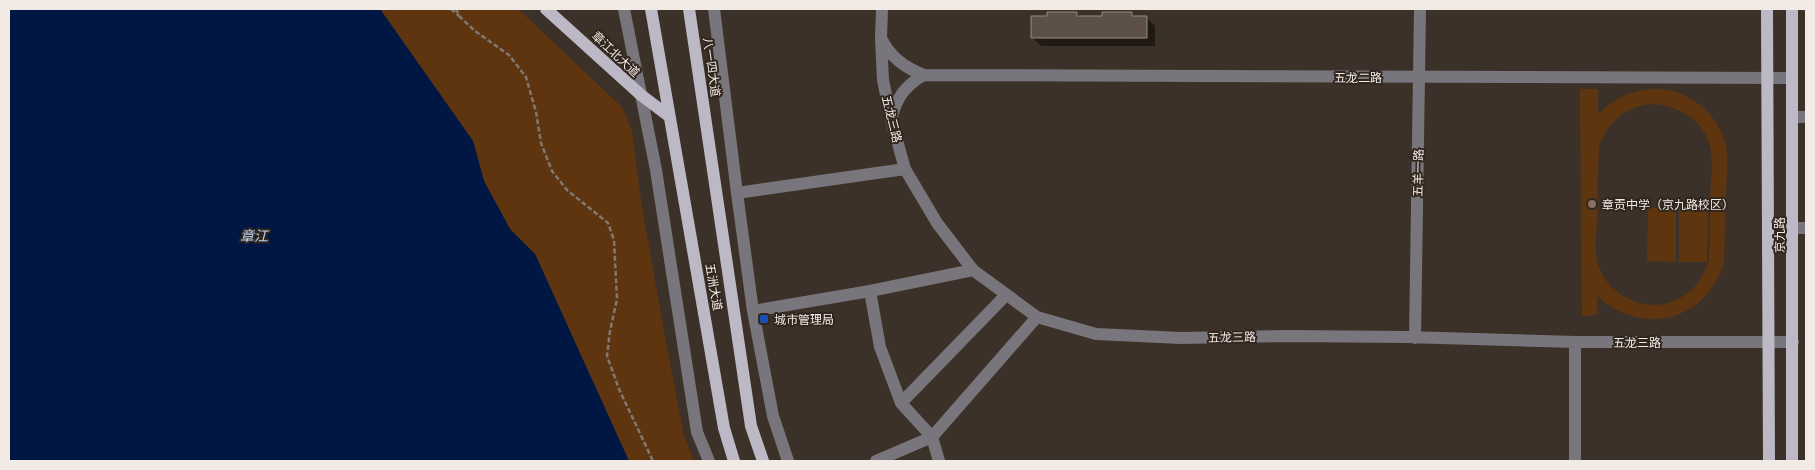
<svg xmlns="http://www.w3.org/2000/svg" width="1815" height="470" font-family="Ubuntu,'Noto Sans SC',sans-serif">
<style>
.green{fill:#5f3510;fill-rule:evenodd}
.water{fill:#001643}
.shadow{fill:#0007}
.building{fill:#5c5047;stroke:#988a80}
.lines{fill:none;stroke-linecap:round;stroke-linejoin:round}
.path{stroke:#827871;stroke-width:2.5;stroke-dasharray:5 2.5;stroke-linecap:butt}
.minor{stroke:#78767c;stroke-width:12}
.major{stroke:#bcb8c5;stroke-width:12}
.education-dot{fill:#8d6e63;stroke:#32271f;stroke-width:2}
.transit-dot{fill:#1a4fb4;stroke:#32271f;stroke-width:2}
.labels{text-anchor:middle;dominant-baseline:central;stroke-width:4;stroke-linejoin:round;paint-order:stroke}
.street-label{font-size:12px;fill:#f2eae5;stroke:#32271f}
.poi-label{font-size:12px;fill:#f2eae5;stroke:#32271f;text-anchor:start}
.water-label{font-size:14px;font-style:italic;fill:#bed6fc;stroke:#32271f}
</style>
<rect width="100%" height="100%" fill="#3c3128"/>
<path class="green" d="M380 9H518L622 107 632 131 642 207 666 342 684 436 694 461H629L535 254 510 229 484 181 473 141Z
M1580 89H1598V114C1617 96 1640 86 1667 90 1697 95 1723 121 1727 151 1728 166 1726 182 1726 197 1725 219 1725 240 1724 262 1706 322 1643 337 1597 296V315L1582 316ZM1649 104C1678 104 1705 120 1711 150 1713 165 1711 181 1710 196 1710 218 1710 240 1709 261 1702 283 1687 299 1664 304 1636 309 1607 292 1598 265 1594 252 1596 237 1597 223 1597 198 1598 172 1599 147 1607 122 1624 108 1649 104Z
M1648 208H1676V262L1647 261Z
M1679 209H1708L1707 262H1679Z"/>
<path class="water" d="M9 9H380L473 141 484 181 510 229 535 254 629 461H9Z"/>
<path class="shadow" d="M1077 13 1081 17H1103L1131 13 1136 17H1146L1155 26V46H1041L1033 38 1048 17Z"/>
<path class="building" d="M1047 12H1077V16H1102V12H1132V16H1147V38H1031V16H1047Z"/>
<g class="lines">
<path class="path" d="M451 9 459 16
M456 9 460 17 475 31 509 55 526 77 536 112 541 143 552 171 567 190 608 223 614 240 617 299 610 331 607 356 619 389 653 461"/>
<path class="minor" d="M624 9 656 170 697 432 709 461
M714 9 737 193 753 311 773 416 788 461
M882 9 881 38 883 80 891 119 905 169 937 223 973 270 1037 317 1096 334 1181 338 1288 336 1407 337 1575 342H1793
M882 40C891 58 905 68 924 75L1792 78
M892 117C896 98 907 84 924 75
M1792 117H1806
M737 193 905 169
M1793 228H1806
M870 291 880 347 901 403 932 437 939 461
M753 311 870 291 973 270
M1415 338 1420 9
M1575 342V461
M901 403 1006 295
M876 461 932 437 1037 317"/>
<path class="major" d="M546 9 641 95 670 117
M651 9 724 428 734 461
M689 9 751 426 763 461
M1767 9 1769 461
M1792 9V461"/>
</g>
<circle class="education-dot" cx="1592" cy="204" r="5"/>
<rect class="transit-dot" x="759" y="314" width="10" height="10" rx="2.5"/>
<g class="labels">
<g class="street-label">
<text transform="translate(616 54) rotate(43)">章江北大道</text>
<text transform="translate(712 67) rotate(82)">八一四大道</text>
<text x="1358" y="77">五龙二路</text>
<text transform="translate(892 119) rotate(76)">五龙三路</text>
<text transform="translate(1418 173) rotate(-89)">五羊一路</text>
<text transform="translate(1779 235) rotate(-90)">京九路</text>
<text transform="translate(714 287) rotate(80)">五洲大道</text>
<text transform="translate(1232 337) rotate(-1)">五龙三路</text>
<text x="1637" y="342">五龙三路</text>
</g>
<g class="poi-label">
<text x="1602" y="204">章贡中学（京九路校区）</text>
<text x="774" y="319">城市管理局</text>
</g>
<g class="water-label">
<text x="254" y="236">章江</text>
</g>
</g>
<rect width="1815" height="470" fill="none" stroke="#f2eae5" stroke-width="20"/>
</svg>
